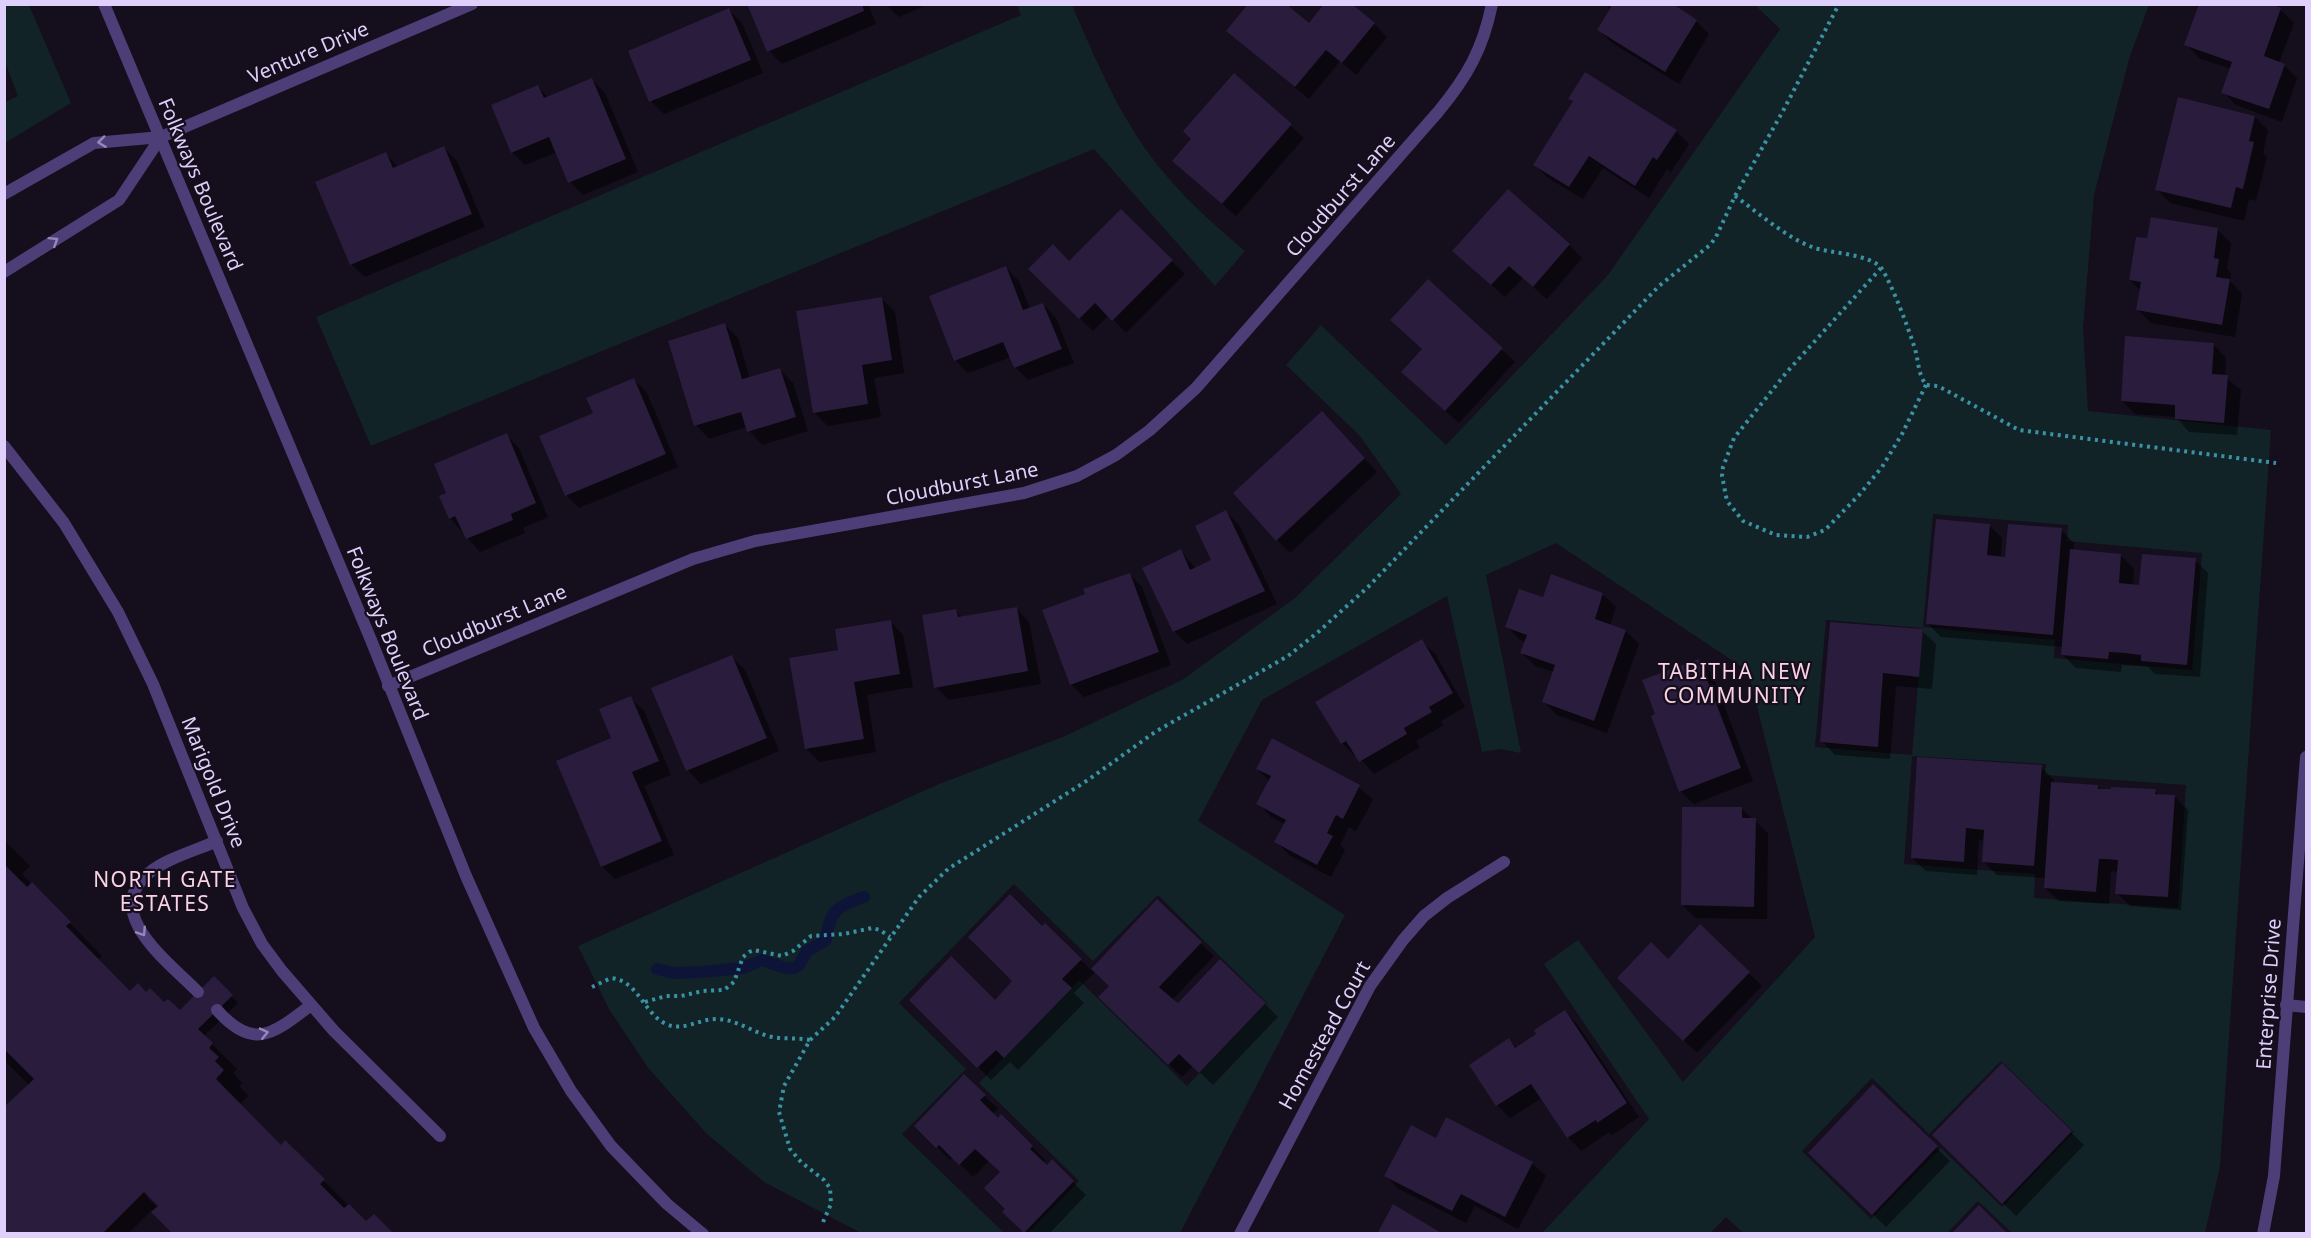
<svg xmlns="http://www.w3.org/2000/svg" width="2311" height="1238" font-family="'Noto Sans',sans-serif">
<style>
.green{fill:#122327;fill-rule:evenodd}
.shadow{fill:#0007;fill-rule:evenodd}
.lines{fill:none;stroke-linecap:round;stroke-linejoin:round}
.stream{stroke:#0e1437;stroke-width:12}
.building{fill:#2a1c3c}
.path{stroke:#3a93a4;stroke-width:4;stroke-dasharray:3 4.5;stroke-linecap:butt}
.service{stroke:#4d3e78;stroke-width:12}
.minor{stroke:#4d3e78;stroke-width:12}
.tertiary{stroke:#4d3e78;stroke-width:12}
.oneway{stroke:#9687b9}
.labels{text-anchor:middle;dominant-baseline:central;stroke-width:4.5;stroke-linejoin:round;paint-order:stroke}
.street-label{font-size:20px;fill:#ded0fa;stroke:#140e1d}
.neighbourhood-label{font-size:21px;letter-spacing:1.5px;fill:#fad2e3;stroke:#140e1d}
</style>
<rect width="100%" height="100%" fill="#140e1d"/>
<path class="green" d="M5 4 29 5 71 103 5 143V102L18 96 5 62Z
M1017 5H1072C1097 63 1123 125 1165 174 1189 203 1217 227 1245 251L1215 286 1094 149 371 446 316 317 1021 15Z
M1755 5H2149L2129 59 2094 195 2083 328 2088 411 2271 430 2220 1166 2205 1233H2012L1978 1201 1947 1233H1743L1726 1217 1710 1233H1542L1649 1119 1544 964 1578 940 1683 1082 1815 937 1748 671 1556 543 1486 575 1521 753 1500 749 1482 752 1447 596 1262 700 1198 821 1345 915 1180 1233H1028L1079 1181 979 1083 1079 980 1187 1086 1267 1003 1158 895 1093 961 1014 884 899 1003 966 1069 902 1134 1004 1233H861L764 1182 706 1133 649 1069 609 1009 578 946 939 784 1063 737 1182 680 1295 598 1401 494 1360 436 1286 365 1321 325 1446 445 1608 275 1780 29ZM1933 514 2068 525 2067 541 2202 553 2192 670 2054 658 2055 640 1923 627ZM1826 620 1923 628 1912 755 1815 747ZM1912 756 2046 764 2045 775 2186 785 2178 908 2034 898 2035 874 1904 864ZM2001 1061 2074 1132 2002 1207 1941 1148 1871 1219 1802 1151 1872 1078 1929 1134Z"/>
<path class="shadow" d="M749 4H868L876 24 782 64 769 51Z
M886 4H929L899 17Z
M1605 4H1675L1673 7 1696 21 1709 34 1679 84 1612 43 1599 30 1611 10Z
M2280 9 2294 23 2279 63 2284 65 2297 78 2282 122 2236 105 2223 92 2231 69 2199 58 2186 44Z
M729 10 742 23 763 73 664 114 651 101Z
M1374 24 1387 37 1356 75 1340 61 1309 99 1228 31 1309 25Z
M1234 75 1304 138 1236 216 1174 161 1193 139Z
M592 80 605 93 638 172 583 195 570 182 557 152 525 165 512 152 538 87 549 98Z
M1570 98 1676 131 1689 144 1671 172 1667 169 1649 198 1603 168 1583 199 1548 178 1535 165 1574 102Z
M2255 117 2268 130 2263 153 2267 157 2256 201 2249 199 2244 221 2170 203 2157 189Z
M444 148 457 161 485 227 365 277 351 264 386 154 398 167Z
M1121 211 1185 274 1126 333 1109 315 1093 331 1030 269 1070 263Z
M2218 230 2231 243 2227 269 2231 274 2230 281 2242 294 2235 337 2151 323 2138 310 2141 291 2130 280 2148 240Z
M1569 245 1582 258 1547 299 1523 278 1505 297 1468 264Z
M1006 268 1019 281 1030 309 1043 304 1056 318 1074 363 1028 380 1015 367 1011 357 968 373 955 360Z
M1428 282 1515 362 1459 423 1416 385 1424 350Z
M881 298 895 312 904 373 874 378 881 417 828 426 815 413Z
M725 325 738 338 750 379 780 370 793 383 808 431 762 445 746 427 709 439 696 425Z
M2213 344 2226 358 2225 377 2241 390 2237 435 2189 432 2176 417 2135 414 2122 401Z
M634 380 647 393 678 467 579 508 566 495 595 414Z
M1335 426 1377 472 1290 553 1277 540Z
M506 435 519 448 548 517 523 528 525 533 480 552 450 518Z
M1226 512 1239 525 1277 604 1187 644 1174 631 1181 551 1196 569 1213 561Z
M1989 525 2002 538 2001 558 2007 559 2061 530 2074 543V551L2121 556 2134 569 2133 585 2141 586 2195 560 2208 573 2200 677 2155 674 2148 667 2139 666 2122 665 2121 672 2076 668 2062 654 2063 647 1941 637 1928 624Z
M1129 574 1142 587 1171 665 1084 697 1071 684 1087 595Z
M1602 594 1616 607 1610 625 1626 631 1639 644 1607 733 1557 715 1544 702 1554 672 1535 666 1522 653 1526 642 1520 640 1507 626Z
M1016 608 1029 622 1041 684 949 700 936 687 956 611 962 618Z
M890 621 903 635 913 687 867 695 876 752 819 762 806 748 840 651Z
M1831 623 1922 631 1936 644 1932 689 1896 686 1890 759 1835 755 1822 741Z
M1421 641 1435 654 1465 707 1441 721 1444 725 1416 741 1420 747 1374 774 1357 755 1355 756 1342 743Z
M732 657 745 670 779 751 701 784 688 770 653 689Z
M1699 660 1712 674 1753 781 1694 804 1680 791 1657 715Z
M630 698 644 711 671 775 644 786 674 855 615 879 602 866 613 738Z
M1272 740 1359 787 1373 800 1356 831 1349 827 1340 845 1345 850 1331 877 1289 855 1276 841 1285 824 1271 817 1258 803 1270 781 1257 769Z
M2041 767 2054 780V783L2098 786 2102 790 2155 791 2160 795 2174 796 2188 810 2181 910 2130 906 2117 893 2118 872 2111 871 2109 904 2059 901 2045 888 2046 878 1997 875 1983 861 1985 841 1979 840 1977 875 1926 871 1912 858Z
M1742 809 1768 833 1767 919 1695 918 1682 904Z
M4 840 30 866 22 874 102 956 98 960 130 993 146 994 192 1025 220 985 238 1003 204 1036 237 1069 233 1073 242 1083 239 1086 248 1096 239 1105 281 1147 285 1142 366 1223 392 1234H175L152 1210 128 1234H4L29 1085 4 1060ZM149 1195 160 1206 158 1208 147 1197Z
M1157 901 1214 956 1172 1000 1178 1005 1265 1004 1278 1017 1213 1085 1193 1066 1182 1077 1113 1010 1111 986 1096 971 1074 993 1084 1003 1018 1070 1010 1062 991 1080 911 1000 995 1002 1015 981 1045 925 1091 970Z
M1700 926 1762 986 1697 1053 1619 978 1668 961Z
M1565 1012 1578 1025 1639 1117 1612 1135 1609 1132 1581 1151 1568 1137 1542 1098 1510 1118 1497 1105 1471 1066 1509 1040 1517 1048 1538 1035Z
M2002 1065 2084 1145 2016 1216 1934 1135Z
M964 1076 998 1109 992 1114 1017 1131 1045 1160 1043 1163 1047 1167 1052 1161 1086 1195 1049 1234H1026L1004 1212 1007 1209 1001 1173 989 1161 973 1177 953 1157 950 1160 916 1126Z
M1873 1086 1950 1161 1886 1227 1810 1153Z
M1437 1140 1532 1163 1546 1176 1518 1229 1475 1206 1466 1223 1399 1189 1386 1176Z"/>
<g class="lines">
<path class="stream" d="M657 969 674 973 701 972 743 968 762 960 785 968H795L799 965 807 951 826 940C830 910 836 907 864 897"/>
</g>
<path class="building" d="M747 4H862L864 11 767 52Z
M1248 4H1286L1309 23 1324 4H1352L1375 23 1342 63 1326 50 1295 87 1226 31Z
M1608 4H1673L1697 20 1665 72 1597 30 1611 7Z
M2199 4H2271L2281 8 2264 56 2285 64 2269 109 2221 93 2232 62 2184 45Z
M729 8 751 60 649 102 628 51Z
M1585 72 1677 130 1657 160 1653 157 1635 186 1589 156 1569 187 1533 165 1573 101 1568 99Z
M1234 73 1292 124 1222 204 1172 161 1191 139 1183 131Z
M592 78 626 159 568 183 549 137 511 153 491 105 538 85 544 98Z
M2178 97 2255 116 2249 141 2254 142 2243 189 2236 187 2231 208 2155 190Z
M444 146 472 214 350 265 315 182 386 152 393 168Z
M1508 189 1570 244 1533 287 1509 266 1491 285 1452 251Z
M1121 209 1173 260 1112 321 1095 303 1079 319 1028 269 1053 244 1069 261Z
M2151 217 2218 228 2214 258 2219 259 2216 277 2230 279 2222 325 2136 310 2141 282 2129 280 2136 237 2147 238Z
M1006 266 1023 310 1043 303 1062 349 1014 368 1003 342 954 361 929 296Z
M1428 279 1503 348 1445 411 1401 372 1422 349 1390 320Z
M882 297 892 360 862 365 868 404 813 413 796 311Z
M725 323 742 379 780 368 796 417 747 432 741 412 694 426 668 341Z
M2125 336 2214 343 2212 374 2228 375 2224 423 2175 419V405L2121 401Z
M634 378 666 454 565 496 539 436 593 413 586 398Z
M1322 411 1365 458 1276 541 1233 493Z
M507 433 536 503 511 514 513 520 466 539 455 516 449 519 439 496 446 493 434 464Z
M1226 510 1265 591 1173 632 1142 568 1181 549 1190 570 1211 560 1195 526Z
M1936 519 1990 524 1987 555 2005 557 2008 524 2062 528 2053 635 1926 624Z
M2070 549 2121 554 2119 583 2139 585 2142 554 2196 558 2187 665 2141 661V655L2125 653 2109 652 2108 659 2061 655Z
M1130 573 1159 652 1070 685 1042 610 1085 594 1083 589Z
M1551 574 1603 593 1595 619 1626 630 1594 721 1542 702 1555 665 1520 653 1527 635 1505 627 1519 589 1543 597Z
M1017 607 1028 671 934 688 922 615 956 609 958 617Z
M891 620 900 674 854 682 864 739 805 749 789 658 838 650 835 629Z
M1830 622 1923 629 1919 677 1883 673 1878 747 1820 742Z
M1422 639 1453 693 1429 707 1432 712 1404 728 1407 734 1359 762 1346 741 1341 744 1315 702Z
M732 655 767 738 686 771 651 688Z
M1699 659 1741 768 1679 792 1651 716 1655 714 1642 680Z
M631 696 659 761 632 772 662 841 601 867 556 761 611 738 599 709Z
M1272 738 1360 785 1343 819 1336 815 1327 833 1333 836 1317 865 1274 842 1286 820 1256 804 1271 776 1256 769Z
M1917 757 2042 765 2034 866 1982 862 1984 830 1966 828 1964 862 1911 858Z
M2051 782 2098 785V789H2111V787L2156 789 2155 794 2175 795 2168 897 2115 894 2118 860 2106 859H2099L2096 892 2044 888Z
M1682 807H1742V818H1756L1754 907 1681 905Z
M4 864 27 887 32 882 71 922 66 926 130 991 138 983 146 992 150 988 164 1002 168 999 180 1010 214 976 233 995 198 1029 213 1043 209 1048 219 1057 215 1061 224 1070 216 1079 281 1145 285 1140 325 1179 320 1184 344 1208 349 1204 366 1221 374 1214 394 1234H173L151 1212 158 1206 144 1192 102 1234H4V1107L34 1079 4 1049Z
M1010 894 1042 926 1045 923 1082 959 1062 979 1072 988 1004 1058 996 1050 977 1068 909 1000 951 956 995 1000 1012 981 968 937Z
M1157 899 1202 942 1159 987 1168 995 1178 1003 1220 959 1266 1003 1199 1073 1179 1054 1168 1065 1098 997 1109 986 1091 969Z
M1700 924 1750 972 1683 1041 1617 978 1651 942 1668 959Z
M1565 1010 1627 1103 1597 1123 1596 1120 1567 1138 1531 1084 1496 1106 1469 1065 1509 1038 1515 1048 1536 1034 1534 1030Z
M2002 1063 2072 1131 2002 1204 1932 1135Z
M964 1074 986 1095 980 1100 998 1118 1001 1114 1033 1146 1030 1149 1047 1165 1052 1159 1074 1181 1024 1233 1002 1212 1005 1209 984 1188 1000 1172 975 1149 959 1165 939 1145 936 1148 914 1126Z
M1873 1084 1938 1146 1872 1215 1808 1153Z
M1446 1117 1533 1162 1505 1217 1461 1194 1452 1211 1384 1176 1411 1125 1436 1138Z
M1393 1204 1443 1234H1377Z
M1979 1205 2008 1234H1951Z"/>
<g class="lines">
<path class="path" d="M1735 196C1760 214 1784 236 1812 247 1830 254 1870 253 1882 269 1892 285 1908 327 1914 346 1919 360 1917 372 1926 385L1938 386 2019 430 2276 463
M1881 268 1786 373 1734 438 1723 467 1722 476 1727 501 1743 521 1776 535 1807 537 1825 530 1860 494 1882 467 1902 434 1926 385
M592 987 611 978C639 981 643 1013 666 1024 683 1032 699 1019 716 1019 735 1019 751 1031 768 1036 782 1040 796 1037 810 1040
M645 1002 666 996H681L703 991 724 990 734 982 743 957 749 952 754 950 782 956 793 951 811 936 844 934 872 928 880 930 890 937
M823 1222 831 1204 830 1188 824 1180 801 1162 790 1149 779 1112 784 1086 810 1040 835 1017 919 897 948 869 1088 780 1155 732 1288 656 1317 633 1368 587 1659 286 1710 245 1716 237 1735 196 1783 111 1839 4"/>
<path class="service" d="M4 194 94 143 161 137
M4 272 119 200 161 137
M4 446 64 523 118 612 153 684 243 908 262 944 282 971 334 1031 440 1136
M198 992C170 963 100 913 149 873 165 859 197 850 217 841
M2286 1005 2306 1007
M217 1010C254 1052 274 1033 311 1005"/>
<path class="minor" d="M161 137 472 4
M388 686 693 559 755 541 1024 493 1077 476 1116 455 1150 430 1196 388 1438 112C1467 77 1483 49 1492 4
M1240 1234 1370 986 1403 940 1424 916 1447 898 1504 862
M2263 1234 2274 1176 2306 757"/>
<path class="tertiary" d="M104 4 371 640 466 876 534 1028 571 1091 611 1146 667 1204 703 1234"/>
</g>
<defs><path id="oneway-chevron" d="M-2-3.5L2.5 0L-2 3.5" fill="none" stroke-width="1.6" stroke-linecap="round" stroke-linejoin="round" transform="scale(1.5)"/></defs>
<g class="oneway">
<use href="#oneway-chevron" transform="translate(102 142) rotate(173)"/>
<use href="#oneway-chevron" transform="translate(54 241) rotate(-32)"/>
<use href="#oneway-chevron" transform="translate(142 932) rotate(57)"/>
<use href="#oneway-chevron" transform="translate(264 1033) rotate(-13)"/>
</g>
<g class="labels">
<g class="street-label">
<text transform="translate(308 52) rotate(-23)">Venture Drive</text>
<text transform="translate(201 184) rotate(67)">Folkways Boulevard</text>
<text transform="translate(1340 195) rotate(-49)">Cloudburst Lane</text>
<text transform="translate(962 483) rotate(-11)">Cloudburst Lane</text>
<text transform="translate(494 620) rotate(-23)">Cloudburst Lane</text>
<text transform="translate(388 633) rotate(68)">Folkways Boulevard</text>
<text transform="translate(214 782) rotate(68)">Marigold Drive</text>
<text transform="translate(2268 994) rotate(-86)">Enterprise Drive</text>
<text transform="translate(1324 1035) rotate(-61)">Homestead Court</text>
</g>
<g class="neighbourhood-label">
<text x="1735" y="671">TABITHA NEW<tspan x="1735" dy="24">COMMUNITY</tspan></text>
<text x="165" y="879">NORTH GATE<tspan x="165" dy="24">ESTATES</tspan></text>
</g>
</g>
<rect width="2311" height="1238" fill="none" stroke="#ded0fa" stroke-width="12"/>
</svg>
